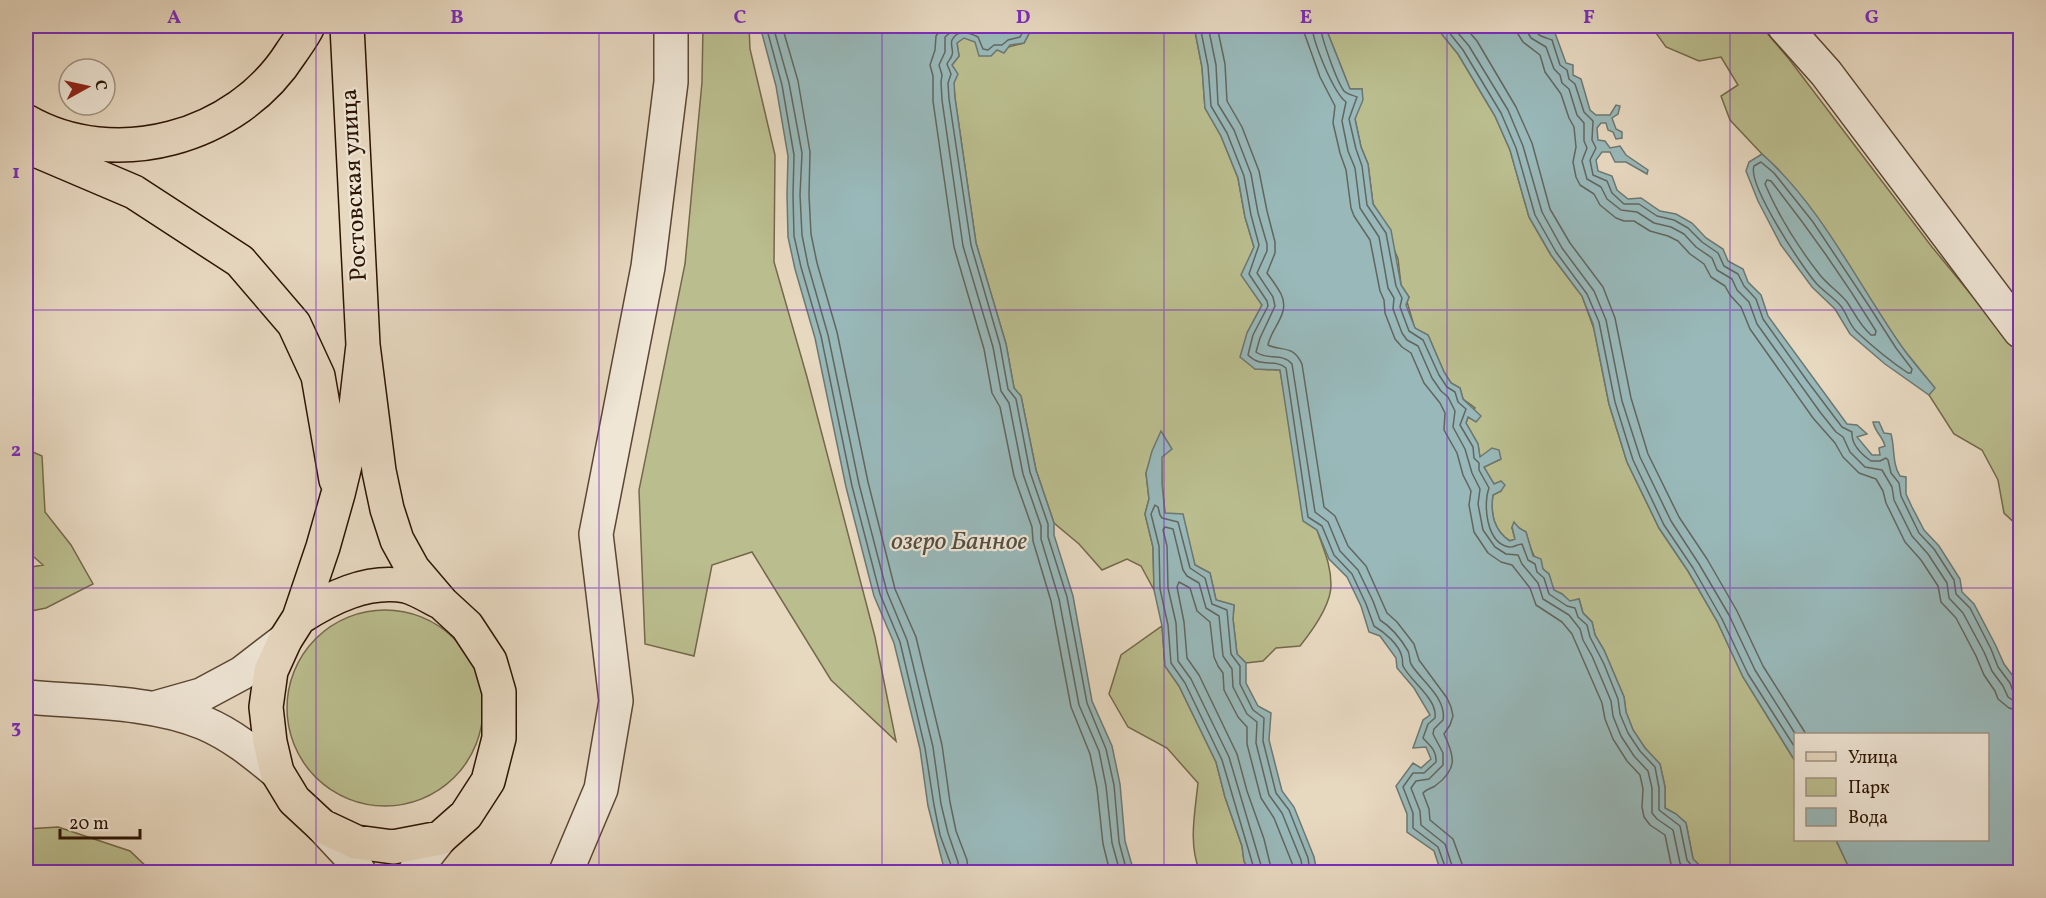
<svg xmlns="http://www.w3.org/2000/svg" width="2046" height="898" font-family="Vollkorn,serif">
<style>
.green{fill:#babd8e;stroke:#746949;stroke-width:1.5}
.water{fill:#98b8b9;stroke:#6d7771;stroke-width:1.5}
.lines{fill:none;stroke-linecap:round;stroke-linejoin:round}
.shore{stroke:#62665e;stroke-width:1.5}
.minor-casing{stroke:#5c4633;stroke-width:36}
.major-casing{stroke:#2d1504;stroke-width:36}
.minor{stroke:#efe6d6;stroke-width:33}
.major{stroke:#e7d8c0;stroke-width:33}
.grid{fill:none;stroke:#7b2cbf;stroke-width:1.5;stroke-opacity:0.55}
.labels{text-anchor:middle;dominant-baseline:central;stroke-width:4.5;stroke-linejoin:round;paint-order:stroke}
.street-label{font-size:24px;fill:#2d1504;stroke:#efe6d6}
.water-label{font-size:26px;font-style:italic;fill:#524e43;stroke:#efe6d6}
.neatline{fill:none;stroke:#7b2cbf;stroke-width:2}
.grid-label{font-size:20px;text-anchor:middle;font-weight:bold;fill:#7b2cbf}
</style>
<rect width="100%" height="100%" fill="#e7d8c0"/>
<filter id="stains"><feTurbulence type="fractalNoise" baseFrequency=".00333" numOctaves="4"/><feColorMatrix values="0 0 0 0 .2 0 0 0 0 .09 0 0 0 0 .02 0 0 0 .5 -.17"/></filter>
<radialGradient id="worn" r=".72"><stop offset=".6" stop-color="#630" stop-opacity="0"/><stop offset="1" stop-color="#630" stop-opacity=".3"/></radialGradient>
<path class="green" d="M703 26H749L750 49 775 155 774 262 807 377 875 637 896 741 831 680 752 552 712 565 694 656 645 644 639 490 685 264 702 82Z
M1033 26H1194L1202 67 1205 108 1221 136 1238 178 1245 217 1254 247 1242 275 1262 305 1247 333 1255 369 1280 370C1289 422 1302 472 1315 523 1321 545 1331 561 1331 585 1331 605 1312 631 1300 646L1276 648 1263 661 1246 663 1237 654 1233 619 1234 605 1216 600 1210 573 1195 565 1189 544 1165 514 1162 484 1161 432 1146 473 1149 499 1145 514 1153 547 1154 590 1141 566 1127 559 1102 570 1079 544 1054 523 1036 470 1021 396 1014 388 1006 344 976 243 955 98 952 65 959 56 957 43 964 37 997 50 1024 43Z
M1325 26H1438L1440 32 1458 54 1495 116 1510 150 1529 217 1551 255 1582 296 1594 329 1609 404 1627 462 1659 528 1688 571 1717 621 1743 677 1795 761 1796 840H1836L1851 872H1706L1693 859 1686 823 1676 814 1665 808V787L1660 764 1645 748 1633 730 1626 712 1624 697 1604 650 1595 635 1592 622 1583 613 1579 599 1570 602 1562 594 1553 590 1549 574C1535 564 1530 548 1526 532L1519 528 1514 523 1512 528 1515 539 1510 541C1494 531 1490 513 1493 495L1501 491 1489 478 1484 467 1501 459 1480 458 1478 444 1466 423 1468 417 1475 408 1463 399 1460 388 1451 383 1444 372 1428 335 1415 329 1407 302 1409 297 1401 285 1398 259 1380 215 1373 204 1368 164 1361 147 1355 119 1362 89H1350Z
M1651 26H1761L1789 59 1932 247 2020 354V528L2004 513 1998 480 1982 450 1954 434 1929 395 1934 387 1900 345 1852 271 1778 169 1762 154 1730 120 1721 96 1738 85 1721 57 1699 61 1666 47Z
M26 449 42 456 45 512 71 545 93 584 46 608 26 612V568L43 565 26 550Z
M287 708a98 98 0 1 1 196 0a98 98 0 1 1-196 0Z
M1162 626 1165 666 1179 686 1216 762 1225 797 1242 846 1244 861 1250 872H1200C1188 845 1195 812 1198 783L1167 748 1128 727 1109 694 1121 655Z
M58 827 130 851 152 872H26V829Z"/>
<path class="water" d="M760 26H1033L1024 43 1010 45 1004 53 997 50 991 56H979L975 42 964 38 957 43 959 56 952 65 958 74 954 83 955 98 976 243 1006 344 1014 388 1021 396 1036 470 1054 523V535L1073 596 1092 701 1112 746 1120 784 1125 841 1134 872H945L928 806 920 749 894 643 874 596 846 487 815 338 795 269 788 237 787 195 788 156 776 86Z
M1194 26H1325L1350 89H1362L1363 100 1355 119 1361 147 1368 164 1373 204 1391 230 1401 285 1409 297 1406 305 1415 328 1428 335 1444 372 1451 383 1460 388 1463 399 1481 416 1476 422 1468 417 1466 423 1478 444 1480 457 1492 448 1499 450 1501 459 1484 467 1494 484 1501 481 1505 485 1501 491 1493 495C1490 513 1494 531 1510 541L1515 539 1512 527 1514 522 1519 528 1526 532 1533 556 1541 559 1543 569 1549 574 1554 590 1562 594 1570 601 1579 599 1583 613 1592 622 1595 635 1604 650 1624 697 1626 712 1633 730 1645 748 1660 764 1665 787V808L1676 814 1686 823 1693 859 1706 872H1441L1434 851 1407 832V814L1396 786 1413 763 1421 768 1431 759 1426 747 1413 748 1423 720 1430 715 1414 688 1397 668 1396 658 1380 636 1369 632 1361 606 1347 577 1329 559 1317 530 1303 521 1280 370 1255 369 1240 357 1247 333 1262 305 1241 275 1254 247 1245 217 1238 178 1221 136 1205 108 1202 67Z
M1438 26H1540L1545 33H1555L1566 63 1573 65V75L1581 79 1590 110 1596 115H1610L1616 105 1620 106 1618 114 1612 118 1616 129 1622 132V138L1616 139 1613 132 1608 130 1606 123H1601L1597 128 1598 140 1605 141 1610 148 1620 146 1626 155 1648 170 1647 174 1626 162H1615L1610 152H1602L1596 160 1598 171 1612 176 1617 190 1628 199 1641 198 1660 211 1676 214 1692 223 1706 238 1723 249 1728 261 1743 269 1748 282 1761 295 1768 316 1847 424 1857 425 1867 434 1857 437 1872 455H1880L1879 448 1885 446C1883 437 1875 432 1873 422H1879L1884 433 1891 434C1895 448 1892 464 1900 476L1906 477V494L1912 507 1924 530 1939 546 1960 579 1962 592 1974 604 1996 646 2004 664 2016 680 2020 697V872H1851L1836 840H1988V734H1796L1795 761 1743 677 1717 621 1688 571 1659 528 1627 462 1609 404 1593 324 1582 296 1551 255 1529 217 1510 150 1495 116 1458 54 1440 32Z
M1762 154C1820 205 1857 282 1900 344 1910 359 1923 373 1935 388L1929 395 1885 364 1850 334 1835 309 1812 287 1781 245 1758 201 1746 171 1749 162Z
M1161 431 1172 449 1162 457V484L1165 513 1183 514 1195 565 1210 573 1216 600 1234 605 1233 619 1237 654 1246 663V683L1258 706 1271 713 1269 740 1282 791 1294 807 1314 857 1317 872H1250L1244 861 1242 846 1225 797 1216 762 1179 686 1165 666 1162 626 1154 590 1153 547 1145 514 1149 499 1146 473 1152 451Z"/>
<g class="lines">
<path class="shore" d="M766 26 782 85 794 155 793 195 794 236 801 267 821 336 852 486 880 594 900 642 925 748 934 805 940 835 951 865V872
M773 26 789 83 802 153 800 195 802 235 808 265 828 335 859 484 887 592 907 640 933 747 941 804 948 833 958 862 959 872
M782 26 798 81 810 152 809 195 811 234 817 263 837 332 868 482 895 589 916 637 942 745 950 802 956 831 967 860 968 872
M943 26 936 36 935 50 930 65 933 76V101L954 247 984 349 992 393 1000 407 1014 476 1032 527 1033 541 1051 601 1071 707 1090 754 1097 788 1103 844 1110 872
M958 26 945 37V52L939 65 942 75 941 82 942 100 963 246 993 347 1001 391 1009 403 1023 474 1041 526V539L1059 599 1079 705 1099 751 1106 786 1112 843 1120 872
M1026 26 1020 37 1008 40 1002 45H994L988 50 983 49 978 37C970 33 958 28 952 40 950 45 954 51 952 55 951 59 948 61 947 64L951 74 948 83 949 99 971 245 1000 345 1008 389 1016 399 1030 472 1048 524V537L1067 597 1087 703 1106 749 1114 785 1119 842 1127 872
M1200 26 1208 66 1211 106 1227 133 1244 176 1251 215 1259 245 1249 274 1267 301 1268 306 1253 335 1248 355C1262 369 1274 358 1286 368L1308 517 1322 526 1334 555 1352 574 1366 604 1374 626C1384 632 1399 644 1402 657 1403 659 1402 664 1403 666 1410 681 1438 699 1435 718L1428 724 1423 738C1429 745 1437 750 1436 762L1424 773H1413L1403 787 1413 813V828L1438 847 1447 872
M1208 26 1216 65 1218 104 1234 130 1251 174 1258 213 1267 244V251L1257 273 1273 297 1275 306 1260 338 1256 352C1267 361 1282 352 1292 364L1315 512 1328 522 1340 551 1358 570 1373 601 1380 620C1391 627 1401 639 1408 651 1410 655 1409 660 1411 664 1421 681 1447 698 1443 720L1434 729 1433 734 1443 753V765L1429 779 1416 781 1411 788 1420 811 1421 825 1445 844 1454 872
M1217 26 1225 64 1227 101 1242 127 1259 171 1267 211 1275 242V253L1267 273C1272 280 1277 286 1281 294 1291 313 1271 328 1268 345 1282 352 1293 344 1302 364L1324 507 1335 516 1348 546 1366 566 1387 613 1397 622 1414 644 1419 660 1447 698 1451 707 1453 716 1450 725 1444 734C1455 757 1458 769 1435 786 1430 789 1426 789 1423 793L1429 809 1430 820 1453 839 1462 864 1463 872
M1303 26 1305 35 1320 77 1335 106 1333 123 1340 153 1346 170 1351 208 1354 216 1370 240 1380 291 1384 300 1385 313 1395 339 1402 347 1411 353 1424 383 1440 403 1445 413 1444 430 1457 453 1463 475 1471 491 1469 505 1474 532 1488 553 1501 562 1512 565 1530 588 1536 605 1562 622 1572 634 1602 703 1605 719 1613 739 1627 761 1640 775 1643 789 1642 807 1644 817 1650 825 1665 835 1671 864 1675 872
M1312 26C1313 42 1333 92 1346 102L1342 121 1348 151 1355 168 1360 208 1379 237 1388 288 1394 298 1393 309 1402 333 1407 340 1418 346 1432 378 1441 391 1448 397 1455 411 1453 427 1465 449 1472 473 1480 489 1478 504 1483 530 1495 547 1506 554 1518 555 1522 564 1538 583 1543 599 1569 615 1580 629 1583 640 1592 656 1611 701 1613 716 1621 736 1634 756 1648 771 1652 788V813L1657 819 1673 830 1680 863 1687 872
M1320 26C1322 39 1336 80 1344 91 1348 95 1353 95 1357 97L1349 119 1356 149 1362 166 1367 205 1386 233 1396 286 1402 298 1400 307 1409 331 1423 340 1439 375 1447 387 1455 392 1458 402 1466 409 1460 425 1473 447 1474 458 1479 463V470L1489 488C1483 504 1486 543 1509 547 1513 548 1518 544 1522 544L1528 560 1535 564 1537 572 1544 578 1549 594 1567 606 1575 608 1578 617 1587 625 1590 637 1604 664 1618 699 1620 714 1628 733 1640 751 1655 767 1659 788V810L1680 826 1687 860 1697 872
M1444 26 1463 50 1501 113 1516 148 1535 215 1556 252 1587 294 1599 322 1615 402 1633 460 1664 525 1693 568 1722 619 1748 674 1796 749
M1452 26 1469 46 1508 110 1523 146 1542 212 1562 248 1594 291 1606 320 1622 401 1640 457 1671 521 1699 564 1729 615 1755 670 1796 735
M1464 26 1477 41 1516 107 1532 143 1550 209 1570 243 1603 287 1615 318 1631 398 1648 454 1679 517 1707 559 1737 611 1763 666 1806 734
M1518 26V34L1523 42 1540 55 1545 72 1561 94 1569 118 1574 127 1576 147 1573 162 1576 177 1580 185 1594 194 1600 205 1616 218 1624 221H1634L1650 231 1668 236 1678 241 1690 254 1704 264 1711 277 1725 286 1730 295 1741 307 1750 329 1813 418 1835 443 1843 457 1859 473 1876 479 1883 491 1886 503 1905 542 1921 560 1938 586 1941 602 1956 618 1976 656 1984 675 1995 691 1998 699 2009 708 2020 711
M1527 26 1528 33 1531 38 1546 47 1554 69 1560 75 1562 83 1569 89 1577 115 1584 123V141L1587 148 1582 161 1587 179 1601 187 1607 199 1621 210 1637 212 1654 223 1671 227 1684 234 1696 247 1712 258 1717 270 1732 279 1737 290 1749 302 1757 324 1820 412 1836 432 1843 437 1850 452 1865 467 1882 470 1892 487 1894 500 1912 536 1928 554 1947 583 1949 598 1963 613 1984 652 1992 671 2003 686 2008 697 2014 701 2020 702
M1534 26C1535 36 1544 37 1552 40L1560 65 1567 70 1569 79 1575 84 1584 112 1593 121 1592 140 1596 148 1590 160 1593 175 1607 181 1612 193 1624 204H1639L1657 216 1674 220 1688 228 1702 242 1718 253 1724 266 1738 274 1744 286 1756 299 1763 319 1808 382 1842 427 1852 432C1851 444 1861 454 1871 461H1880L1886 458 1888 460 1891 473 1899 483 1901 496 1919 533 1934 549 1954 580 1956 594 1970 608 1991 649 1998 667 2010 683 2013 691 2020 694
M1761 162 1774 173 1813 222 1869 306 1896 348 1912 369 1911 373H1908C1890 361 1873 347 1857 332 1849 325 1847 313 1840 305 1833 297 1823 291 1816 283 1802 267 1747 184 1754 166Z
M1767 180 1771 181C1809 229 1844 279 1876 331L1875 335H1871C1858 323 1856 315 1847 302 1839 292 1828 285 1820 275 1798 247 1779 217 1765 184Z
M1255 872 1222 760 1185 683 1171 663 1168 625 1160 589 1159 546 1151 514 1155 505 1158 507 1160 515 1162 518 1178 522 1190 568 1205 578 1212 604 1227 610 1231 654 1240 666V684L1253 710 1264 718 1263 741 1276 793 1289 810 1308 858 1310 872
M1263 872 1229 757 1191 679 1178 661 1176 623 1168 588 1167 546 1163 530 1165 527 1173 529 1183 570 1187 576 1199 583 1206 608 1219 616 1223 656 1232 669 1233 687 1247 714 1257 722 1256 743 1269 795 1282 813 1301 860 1303 872
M1272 872 1264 839 1247 791 1237 754 1199 675 1187 658 1184 622 1177 587 1179 582 1190 588 1197 611 1210 622 1214 657 1218 666 1223 673 1224 690 1238 717 1247 727V744L1261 798 1274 818 1292 863 1294 872"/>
<g class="minor-casing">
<path id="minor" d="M1784 26 1826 73 2020 331
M26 697C82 702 152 701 204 723 232 735 254 753 277 772
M155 708 201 695 242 673 285 640
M322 826 350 856 359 872
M415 872 421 862 440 838
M566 872 601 789 616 701 596 534 648 267 671 82V26"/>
</g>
<g class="major-casing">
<path id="major" d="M347 26 363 345 379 471 387 509 397 540 413 569 442 603 467 626 490 661 499 692V738L488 781 466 815 440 838 393 847 356 842 322 826 294 800 277 772 270 742 266 707 271 671 285 640 299 618 323 547 338 494 353 432 363 345
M26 121C115 172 237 138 291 53 297 44 304 35 308 26
M26 146 134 192 240 261 294 324 318 376 336 480
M299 618C330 598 367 579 406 586 417 589 430 597 440 602"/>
</g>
<use href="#minor" class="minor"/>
<use href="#major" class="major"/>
</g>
<path class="grid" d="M316 26V872M599 26V872M882 26V872M1164 26V872M1447 26V872M1730 26V872M26 310H2020M26 588H2020"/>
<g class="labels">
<g class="street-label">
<text transform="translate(355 185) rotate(-93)">Ростовская улица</text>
</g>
<g class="water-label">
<text x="959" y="542">озеро Банное</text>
</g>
</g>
<rect width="2046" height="898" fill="none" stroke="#e7d8c0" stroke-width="66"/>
<rect x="1794" y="733" width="195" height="108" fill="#efe6d6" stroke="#a19282" stroke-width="1.5"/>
<rect x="1806" y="752" width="30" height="9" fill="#e7d8c0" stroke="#a19282" stroke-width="1.5"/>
<text x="1848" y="763" font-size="18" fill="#2d1504">Улица</text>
<rect x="1806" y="778" width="30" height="18" fill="#babd8e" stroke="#a19282" stroke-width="1.5"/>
<text x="1848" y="793" font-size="18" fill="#2d1504">Парк</text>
<rect x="1806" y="808" width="30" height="18" fill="#98b8b9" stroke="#a19282" stroke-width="1.5"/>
<text x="1848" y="823" font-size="18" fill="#2d1504">Вода</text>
<g transform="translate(87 87) rotate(82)"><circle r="28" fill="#efe6d6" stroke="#a19282" stroke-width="1.5"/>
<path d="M0-4.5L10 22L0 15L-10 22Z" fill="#8f2418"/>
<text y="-9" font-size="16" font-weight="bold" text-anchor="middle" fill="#2d1504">С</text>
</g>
<path d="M60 829v9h80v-9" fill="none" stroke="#2d1504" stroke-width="3"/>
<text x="69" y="829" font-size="18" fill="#2d1504" stroke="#efe6d6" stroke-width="4.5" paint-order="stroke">20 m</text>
<rect x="33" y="33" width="1980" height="832" class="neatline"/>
<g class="grid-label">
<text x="174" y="23">A</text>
<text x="457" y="23">B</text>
<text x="740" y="23">C</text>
<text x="1023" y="23">D</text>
<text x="1306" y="23">E</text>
<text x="1589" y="23">F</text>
<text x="1872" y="23">G</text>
<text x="16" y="178">1</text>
<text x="16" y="456">2</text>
<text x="16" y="733">3</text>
</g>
<rect width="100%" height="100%" filter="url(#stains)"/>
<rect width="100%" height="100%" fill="url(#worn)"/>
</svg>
